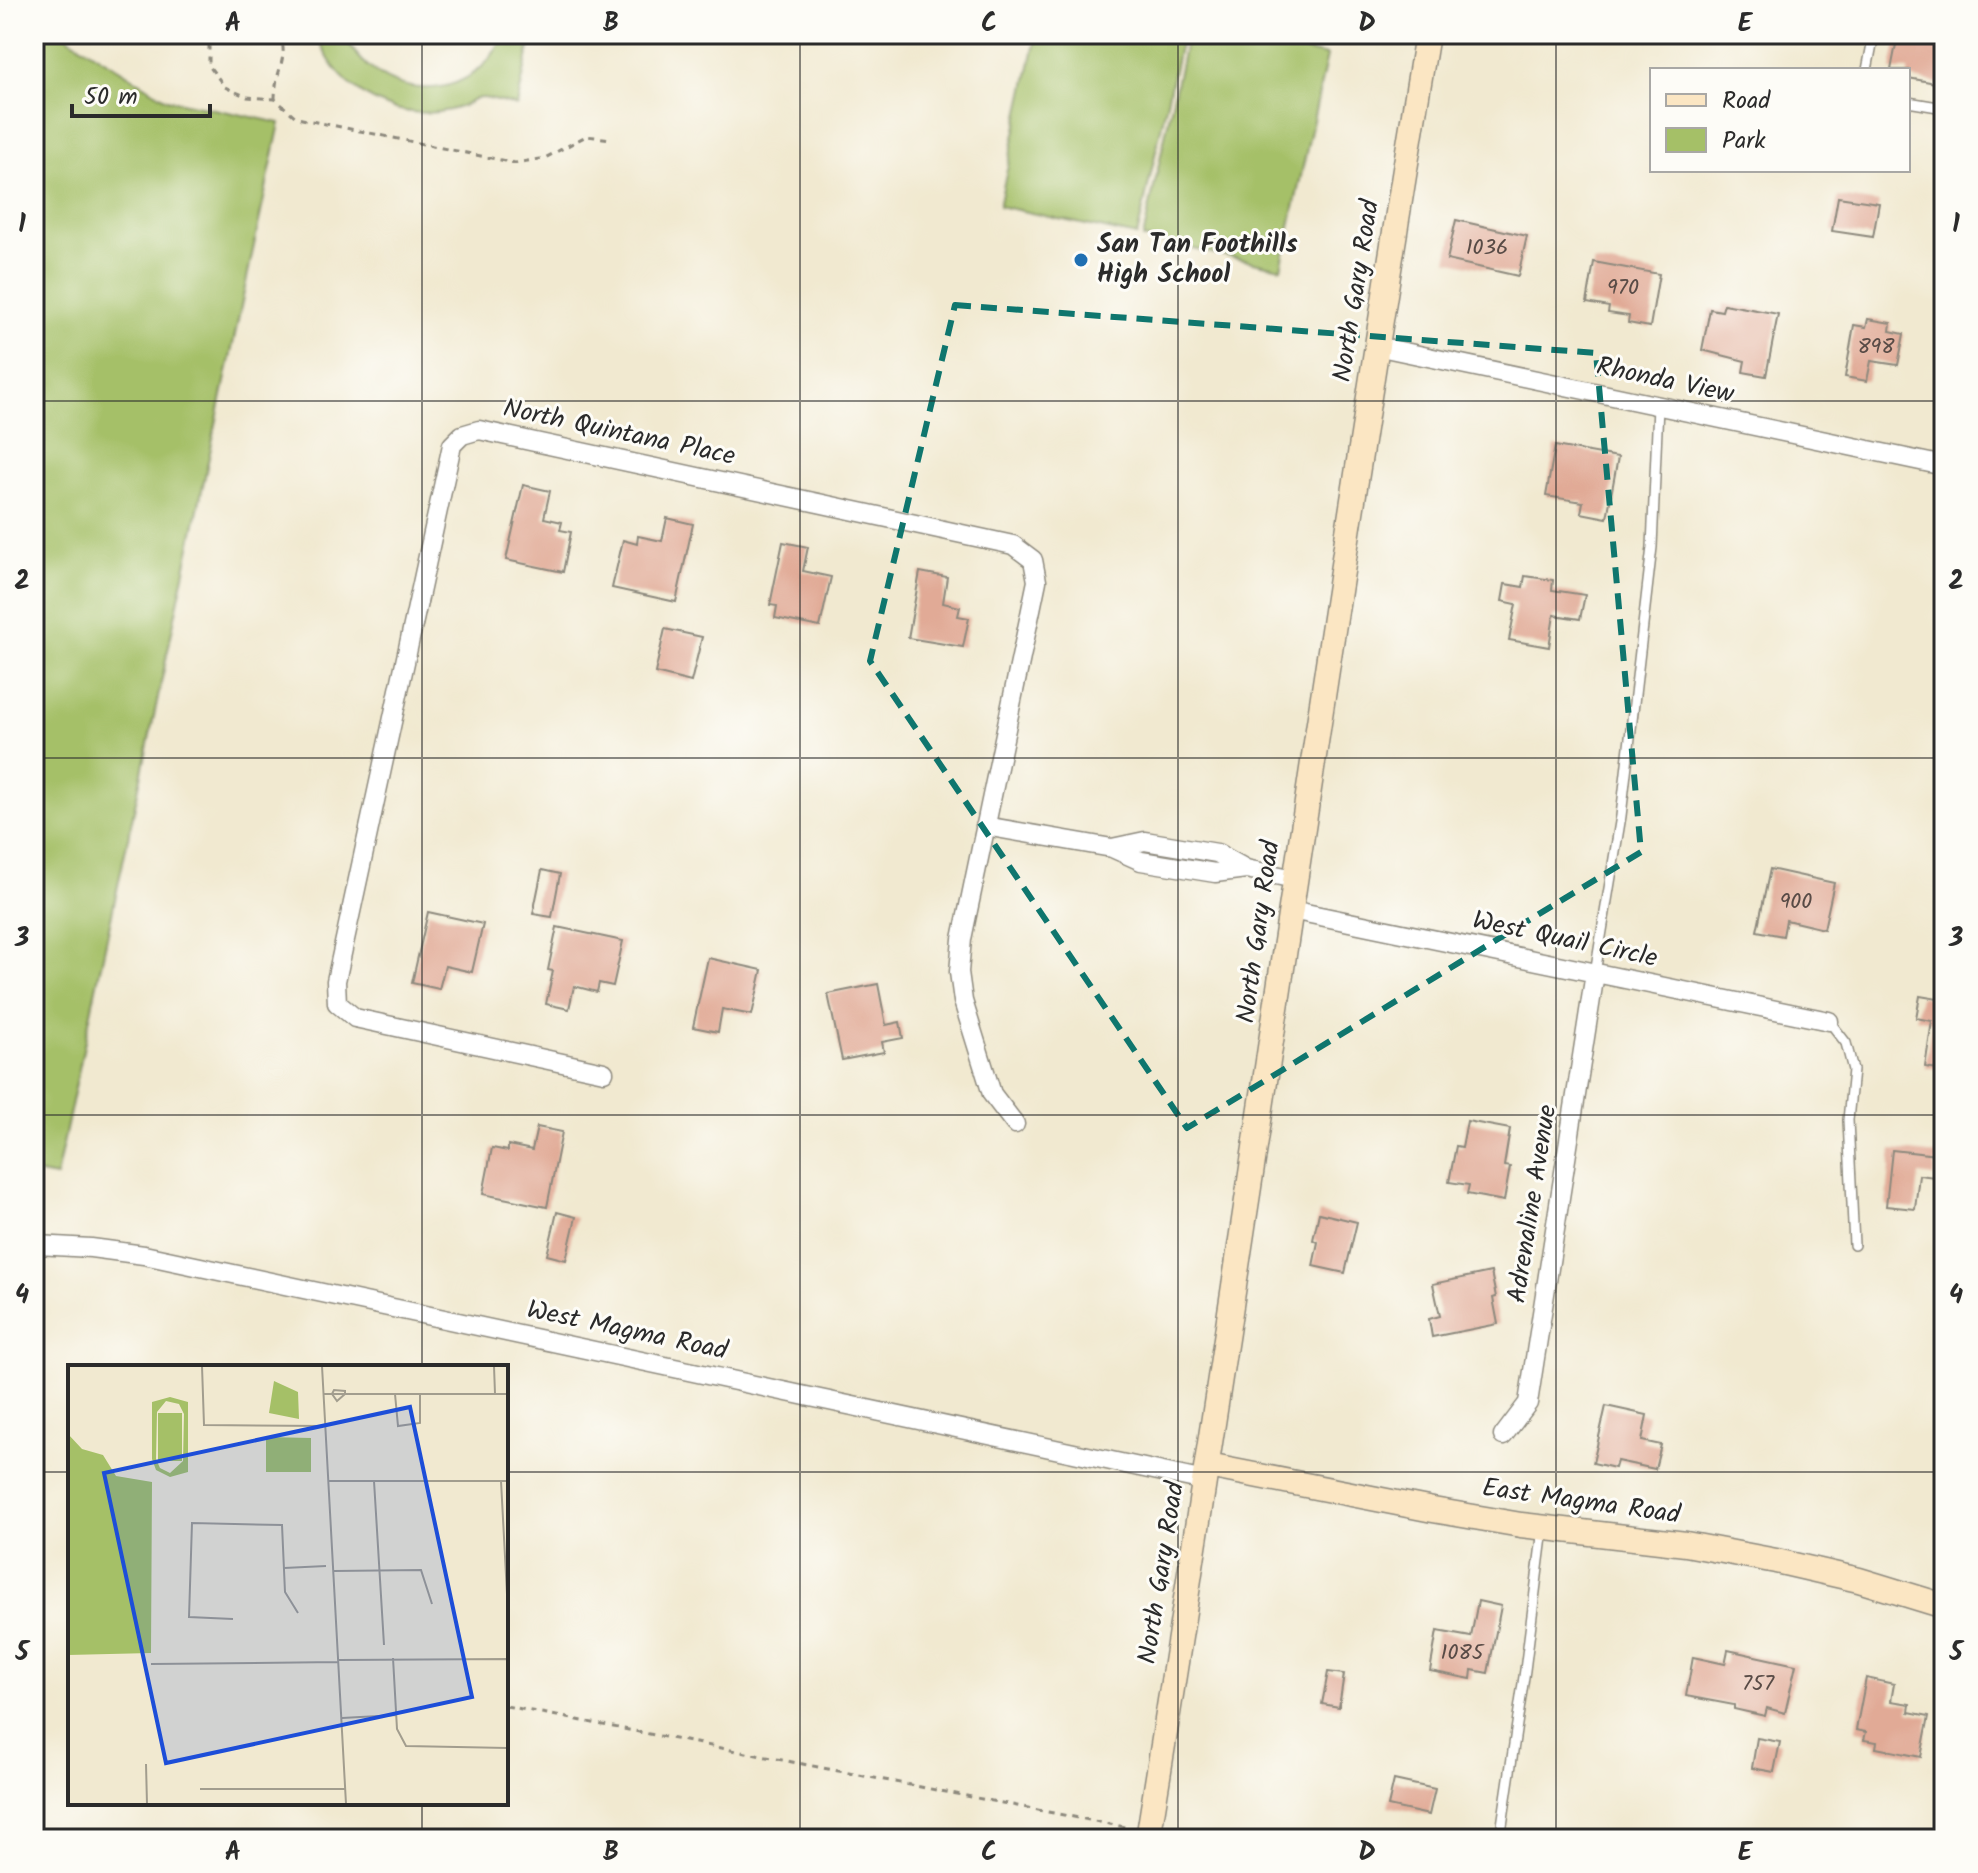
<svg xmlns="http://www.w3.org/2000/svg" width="1978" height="1873" font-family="Kalam,sans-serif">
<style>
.green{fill:#a5c067;stroke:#687649;stroke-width:2}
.building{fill:#e1aa96}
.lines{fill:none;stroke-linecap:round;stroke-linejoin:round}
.lane-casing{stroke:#8e8a7e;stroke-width:12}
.street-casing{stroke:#8e8a7e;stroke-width:21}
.secondary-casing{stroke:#8e8a7e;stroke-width:27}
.path{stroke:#8e8a7e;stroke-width:3;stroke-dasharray:6 6;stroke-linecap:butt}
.lane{stroke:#fff;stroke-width:9}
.street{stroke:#fff;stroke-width:18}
.secondary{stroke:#fbe6c3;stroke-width:24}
.marked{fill:none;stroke:#0f766e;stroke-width:6;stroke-dasharray:16 10;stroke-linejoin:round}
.grid{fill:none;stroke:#2b2b2b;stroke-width:2;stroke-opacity:0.55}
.poi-dot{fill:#1f6fb2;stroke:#fdfcf7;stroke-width:3}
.labels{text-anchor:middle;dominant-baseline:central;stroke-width:6;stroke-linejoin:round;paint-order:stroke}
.number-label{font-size:22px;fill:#584b46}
.poi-label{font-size:26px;font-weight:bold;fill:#2b2b2b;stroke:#fdfcf7;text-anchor:start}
.street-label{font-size:26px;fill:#2b2b2b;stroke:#fdfcf7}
.inset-road{fill:none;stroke:#a29d8e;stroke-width:2}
.view{fill:#1d4ed8;fill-opacity:0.15;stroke:#1d4ed8;stroke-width:4}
.inset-edge{fill:none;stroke:#2b2b2b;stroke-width:4}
.neatline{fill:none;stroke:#2b2b2b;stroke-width:3}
.grid-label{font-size:26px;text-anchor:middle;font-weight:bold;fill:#2b2b2b}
</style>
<rect width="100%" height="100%" fill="#fdfcf7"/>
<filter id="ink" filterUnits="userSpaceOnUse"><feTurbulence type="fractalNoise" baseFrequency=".0125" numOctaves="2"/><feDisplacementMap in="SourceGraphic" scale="16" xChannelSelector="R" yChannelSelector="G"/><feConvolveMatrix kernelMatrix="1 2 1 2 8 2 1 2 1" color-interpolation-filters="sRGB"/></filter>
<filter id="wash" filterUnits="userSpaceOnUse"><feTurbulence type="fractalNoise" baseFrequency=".006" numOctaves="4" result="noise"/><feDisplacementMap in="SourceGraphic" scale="32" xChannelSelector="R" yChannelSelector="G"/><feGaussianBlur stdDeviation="1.8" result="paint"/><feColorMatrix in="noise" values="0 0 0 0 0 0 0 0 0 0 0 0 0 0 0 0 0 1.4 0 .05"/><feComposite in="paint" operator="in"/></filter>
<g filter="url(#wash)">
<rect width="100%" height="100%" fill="#f1e9d0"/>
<path class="green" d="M34 34H67L69 38 167 99 280 123 56 1177 34 1173Z
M317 34H344C369 88 438 108 484 65 493 56 499 44 505 34H532L517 106C507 104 488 97 480 98 474 99 468 104 463 106 455 109 446 111 438 112 384 118 334 85 317 34Z
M1037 34H1182L1137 236 999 206Z
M1187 34H1225L1327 56 1281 268 1143 238Z"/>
<g id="blocks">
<path class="building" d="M1898 34H1914L1944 40V65L1941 84 1908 78V70H1891Z
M1838 197 1879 203 1873 237 1832 231Z
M1456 220 1527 236 1518 276 1447 260Z
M1594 262 1659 274 1650 327 1628 323 1629 316 1608 313 1609 307 1587 303Z
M1724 304 1778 314 1766 376 1743 372 1745 361 1702 350 1710 309 1722 311Z
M1868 319 1891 323 1890 331 1904 334 1898 365 1871 361 1867 381 1845 377 1854 325 1866 327Z
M1555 446 1618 457 1607 518 1581 513 1583 502 1546 496Z
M523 485 550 491 544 518 562 522 560 530 571 532 563 572 506 560Z
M667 518 693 524 676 602 612 588 623 540 637 544 638 536 662 541Z
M783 542 808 547 803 571 831 577 820 627 775 618 777 606 770 605Z
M920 572 947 577 943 603 960 607 958 616 969 618 963 647 908 638Z
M1525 576 1553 580 1552 590 1585 595 1580 619 1554 615 1549 647 1509 640 1516 604 1502 601 1505 584 1523 587Z
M665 629 702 637 691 682 655 673Z
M1770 869 1834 883 1824 929 1786 920 1783 936 1757 931Z
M542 870 560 874 552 917 533 914Z
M428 912 483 924 472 972 445 966 439 989 412 983Z
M557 927 623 941 613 986 599 983 597 992 574 986 569 1009 546 1004 553 971 548 970Z
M708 958 762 970 752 1015 722 1009 718 1032 693 1027Z
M878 984 886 1025 900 1022 903 1038 882 1042 884 1052 842 1060 828 994Z
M1920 996 1944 1000V1070L1925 1067 1932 1021 1916 1018Z
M1467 1121 1510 1129 1504 1166 1510 1167 1504 1201 1467 1194 1469 1185 1449 1182 1456 1146 1462 1147Z
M537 1127 562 1132 547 1207 483 1194 492 1148 508 1151V1145L532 1150Z
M1892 1150 1937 1155 1934 1177 1919 1175 1915 1209 1886 1206Z
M557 1212 576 1217 566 1260 547 1255Z
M1319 1213 1357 1222 1345 1273 1313 1266 1318 1242 1313 1240Z
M1491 1272 1496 1297 1493 1298 1498 1324 1432 1337 1429 1319 1440 1316 1433 1284Z
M1606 1406 1647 1415 1642 1441 1661 1445 1655 1469 1617 1461 1615 1468 1593 1463Z
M1478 1601 1501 1606 1488 1673 1472 1670 1471 1679 1430 1671 1437 1631 1471 1637Z
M1728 1650 1796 1665 1785 1713 1767 1708 1765 1716 1734 1709V1705L1686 1696 1693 1657 1725 1664Z
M1328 1672 1344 1674 1339 1707 1322 1704Z
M1866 1678 1894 1684 1891 1701 1910 1704 1909 1712 1929 1716 1921 1757 1876 1748 1877 1742 1864 1740 1866 1732 1856 1730Z
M1757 1738 1780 1742 1774 1772 1752 1768Z
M1394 1780 1435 1789 1429 1815 1388 1806Z"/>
</g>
</g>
<g filter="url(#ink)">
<use href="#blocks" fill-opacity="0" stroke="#8e8a7e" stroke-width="2"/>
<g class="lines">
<g class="lane-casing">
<path id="lane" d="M1867 70 1874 34
M1908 102 1944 108
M1595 973 1621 816 1652 547 1658 406
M1829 1021 1846 1043 1853 1070 1848 1120 1854 1245
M1152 1832 1190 1839
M1500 1839 1525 1670 1543 1529"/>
</g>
<g class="street-casing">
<path id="street" d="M1376 346 1944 466
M985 826 1112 848 1141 861 1215 873 1246 869 1295 879
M1112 848 1145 841 1217 853 1246 869
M1291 910 1829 1021
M604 1072 355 1018 337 1003 336 981 452 445 462 435 479 430 1013 545 1033 560 1037 581 962 939 959 972 963 1001 992 1094 1015 1124
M37 1245 91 1248 144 1255 1205 1481
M1503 1436 1528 1403 1595 973"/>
</g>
<g class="secondary-casing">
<path id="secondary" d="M1208 1466 1433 1510 1521 1525 1686 1544 1776 1561 1859 1580 1944 1606
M1148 1839C1245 1238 1328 635 1427 34"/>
</g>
<path class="path" d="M215 34 209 45V66L225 87 247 97 275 99 297 118 515 163 545 158 586 136 612 139
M275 99C275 92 276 85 277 79 281 63 288 49 278 34
M506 1706 1130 1828"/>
<use href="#lane" class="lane"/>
<use href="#street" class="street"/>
<use href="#secondary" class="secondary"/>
</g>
</g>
<path class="marked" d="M955 305 1596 353 1641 852 1187 1128 870 661Z"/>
<path class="grid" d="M422 34V1367M800 34V1839M1178 34V1839M1556 34V1839M34 401H1944M34 758H1944M34 1115H1944M34 1472H70M506 1472H1944M422 1803V1839"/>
<circle class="poi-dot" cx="1081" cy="260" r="8"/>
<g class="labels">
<g class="number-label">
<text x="1487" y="248">1036</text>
<text x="1623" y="288">970</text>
<text x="1876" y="347">898</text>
<text x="1796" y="902">900</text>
<text x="1462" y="1653">1085</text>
<text x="1758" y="1684">757</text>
</g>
<g class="poi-label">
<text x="1097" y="245">San Tan Foothills<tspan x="1097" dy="30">High School</tspan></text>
</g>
<g class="street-label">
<text transform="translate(1357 291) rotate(-81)">North Gary Road</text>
<text transform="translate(1665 381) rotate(12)">Rhonda View</text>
<text transform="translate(619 433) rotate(12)">North Quintana Place</text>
<text transform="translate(1259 932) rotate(-82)">North Gary Road</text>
<text transform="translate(1565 940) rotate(12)">West Quail Circle</text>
<text transform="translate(1533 1204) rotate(-81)">Adrenaline Avenue</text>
<text transform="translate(627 1331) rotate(12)">West Magma Road</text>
<text transform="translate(1581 1502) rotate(8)">East Magma Road</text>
<text transform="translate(1162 1573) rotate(-81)">North Gary Road</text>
</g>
</g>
<g transform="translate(68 1365)">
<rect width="440" height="440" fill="#f1e9d0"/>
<path d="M206 16 230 27 231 54 201 48ZM102 32 120 37V107L102 112 88 105 84 94V37ZM98 36 111 39 116 49 115 96 102 108 92 103 88 94 89 47ZM90 48H114V96H90ZM0 69 14 84 35 90 48 111 84 117 83 288 0 290ZM198 72 243 73V107H198Z" fill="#a5c067" fill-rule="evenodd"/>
<path class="inset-road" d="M134 1 136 60 258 61M254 1 278 439M426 1 427 29M256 29H277V26L266 25 264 29 269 36 277 29H440M327 29 330 61 352 58V29M260 116H440M306 116 316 280M433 116 440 248M216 203 258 201M266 206 353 205 364 239M165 254 121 252 124 158 214 160 217 227 230 248M325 293 329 364 338 381 440 383M439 294 440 319M271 295 440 294M83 299 271 297M274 353 329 350M78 399 79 439M132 424H278"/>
<path class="view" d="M342 42 404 332 98 398 36 108Z"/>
<rect width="440" height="440" class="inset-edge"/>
</g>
<rect width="1978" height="1873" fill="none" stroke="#fdfcf7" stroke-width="88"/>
<rect x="1650" y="68" width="260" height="104" fill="#fdfcf7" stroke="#a9a8a5" stroke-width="2"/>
<rect x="1666" y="94" width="40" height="12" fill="#fbe6c3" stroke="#a9a8a5" stroke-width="2"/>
<text x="1722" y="108" font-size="24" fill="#2b2b2b">Road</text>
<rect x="1666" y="128" width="40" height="24" fill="#a5c067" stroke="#a9a8a5" stroke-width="2"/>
<text x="1722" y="148" font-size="24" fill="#2b2b2b">Park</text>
<path d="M72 104v12h138v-12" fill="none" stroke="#2b2b2b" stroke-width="4"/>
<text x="84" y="104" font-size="24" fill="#2b2b2b" stroke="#fdfcf7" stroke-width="6" paint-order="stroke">50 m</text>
<rect x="44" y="44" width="1890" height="1785" class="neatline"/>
<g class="grid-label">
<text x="233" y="31">A</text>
<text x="611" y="31">B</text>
<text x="989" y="31">C</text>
<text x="1367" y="31">D</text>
<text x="1745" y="31">E</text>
<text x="22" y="232">1</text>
<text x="1956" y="232">1</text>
<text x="22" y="589">2</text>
<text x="1956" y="589">2</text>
<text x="22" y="946">3</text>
<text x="1956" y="946">3</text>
<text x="22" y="1303">4</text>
<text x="1956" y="1303">4</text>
<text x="22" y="1660">5</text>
<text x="1956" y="1660">5</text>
<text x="233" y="1860">A</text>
<text x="611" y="1860">B</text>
<text x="989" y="1860">C</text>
<text x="1367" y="1860">D</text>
<text x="1745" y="1860">E</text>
</g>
</svg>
